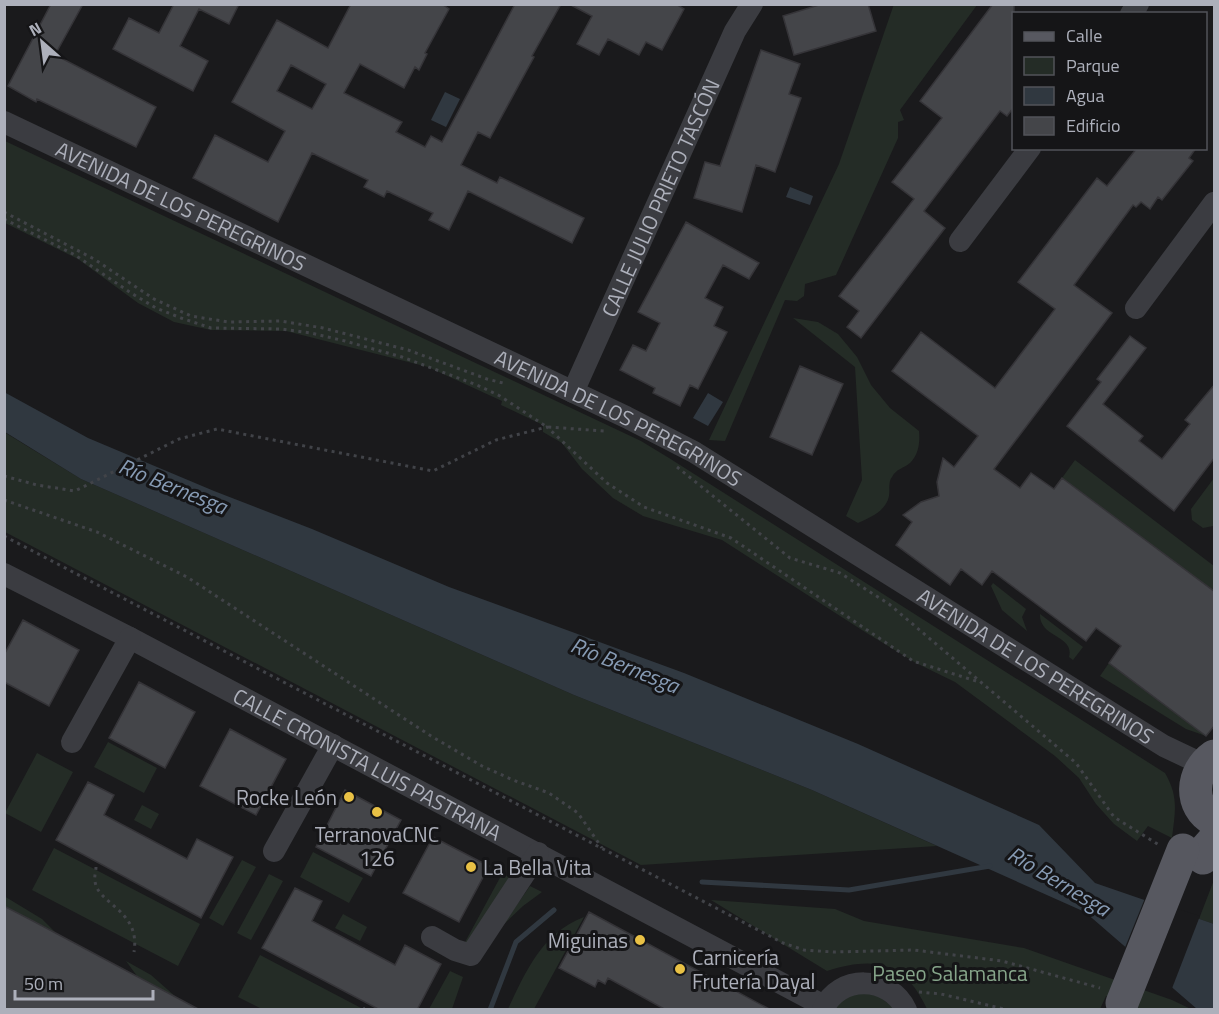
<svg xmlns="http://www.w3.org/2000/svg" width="1219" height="1014" font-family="'Titillium Web',sans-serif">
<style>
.green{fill:#242c26}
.water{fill:#303840}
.pier{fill:#1a1a1c}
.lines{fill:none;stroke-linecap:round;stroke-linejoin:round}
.stream{stroke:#303840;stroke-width:5}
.building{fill:#444549;stroke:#353438;stroke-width:1.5;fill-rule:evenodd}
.path{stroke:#414348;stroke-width:3;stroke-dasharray:3 4.5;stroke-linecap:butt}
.minor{stroke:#3b3c41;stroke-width:22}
.primary{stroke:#575860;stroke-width:33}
.primary-bridge{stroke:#575860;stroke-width:33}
.poi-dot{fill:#e9c145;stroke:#151517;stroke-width:2}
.labels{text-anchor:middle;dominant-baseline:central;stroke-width:6;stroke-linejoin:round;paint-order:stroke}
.street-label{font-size:21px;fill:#adb0bb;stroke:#151517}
.poi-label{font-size:21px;fill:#adb0bb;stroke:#151517;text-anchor:end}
.park-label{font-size:21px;fill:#86a58a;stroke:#151517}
.water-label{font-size:22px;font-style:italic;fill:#879bb4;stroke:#151517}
</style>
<rect width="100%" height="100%" fill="#1a1a1c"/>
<path class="green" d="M894 4 977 5 900 110 904 120 898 122V138L836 275 805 284 804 296 797 301 785 300 725 441 709 440 839 164Z
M5 141 641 441 669 458 1165 773C1179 797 1175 812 1172 838L1148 826 1137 841 1114 824 1096 804 1079 778 1055 756 955 682 916 663 865 632 722 540 643 516 613 498 582 469 562 443 543 432V425L501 405 502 401 428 367 286 331 211 330 174 322 138 303 78 259 5 223Z
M793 318 818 322 838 334 857 357 871 385 890 408 919 431C920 442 919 454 910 463 904 468 896 469 892 477 888 482 890 490 889 496 886 511 871 517 858 523L846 516 862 480 855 367Z
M4 432 81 479 574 695 812 790 937 846 641 865 5 532Z
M1075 460 1214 566V592L1062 478Z
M1214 478V523L1213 526 1203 528 1192 520 1191 509Z
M993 583 1026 609 1022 617 1027 631 1002 610 991 586Z
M1040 614 1083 647 1073 660 1069 657C1075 635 1039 638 1040 614Z
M1109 663 1206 736 1186 729 1100 676Z
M108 742 157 768 144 793 94 767Z
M37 753 73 772 41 832 5 813Z
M142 805 159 814 151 829 134 820Z
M54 848 200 924 178 966 32 890Z
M313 852 363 878 349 903 300 877Z
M242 860 256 867 223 926 209 918Z
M269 874 283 881 251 940 237 933Z
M502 874 514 879 468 944H464Z
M1214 880V924L1199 919Z
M530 886 542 892 523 906 502 926Z
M4 896 42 919 55 932 5 906Z
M711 900 835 909 864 921 1024 948 1172 1000 1191 1009H1140L1106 996 1100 1009H927C905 961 874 956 827 971Z
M343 914 367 927 360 941 335 928Z
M584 917 534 1009H508C526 971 542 933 584 917Z
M260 955 363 1009H364H262L238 997Z
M126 961 151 975 176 997 137 976Z
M450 971 463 977 452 1009H429Z
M874 992 896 1010H832L848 995Z"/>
<path class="water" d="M445 92 460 99 446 127 431 120Z
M790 187 813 196 810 205 786 197Z
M4 392 88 438 214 491 312 529 449 587 684 673 858 744 1039 825 1095 883 1214 924V1009H1197L1085 912 812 790 574 695 81 479 5 432Z
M708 393 723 402 708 426 693 418Z"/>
<path class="pier" d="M1145 898 1200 916 1171 991 1124 950Z"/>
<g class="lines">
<path class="stream" d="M702 882 849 890 990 866
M490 1010 516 942 554 910"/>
</g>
<path class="building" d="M51 4H83L55 55 156 107 136 147 37 99 36 102 8 86Z
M174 4H239L229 24 199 9 180 46 208 61 193 91 113 49 129 18 159 33Z
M351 4H442L449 9 425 53 427 54 419 70 415 67 404 88 360 64 344 93 402 122 396 132 425 147 431 136 442 142 515 4H561L532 56 534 57 490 138 478 132 461 165 497 183 500 177 584 218 572 243 468 191 449 230 429 220 433 213 387 191 384 197 364 187 368 180 312 153 278 222 193 178 215 135 268 162 285 131 232 102 277 20 328 48ZM291 65 326 84 312 109 277 91Z
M569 4H676L684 9 662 50 646 42 639 55 608 39 599 55 577 44 592 16Z
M822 4H868L876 31 794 55 783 16Z
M993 4H1014V107L1007 116 1000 111 924 211 945 228 861 338 847 327 859 311 839 296 914 199 892 182 942 118 920 101Z
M761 50 800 64 789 94 801 98 775 172 756 165 742 212 694 198 705 162 720 166Z
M1137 148H1196L1189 158 1193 161 1162 200 1158 197 1150 209 1141 202 1136 207 1133 205 1074 285 1112 313 994 469 1020 488 1031 473 1054 489 1062 478 1215 592V725L1206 736 1109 663 1121 646 1096 628 1086 641 992 571 982 585 961 569 950 585 896 545 912 522 903 515 921 502 939 496 937 482 943 458 954 467 978 436 892 371 921 332 995 388 1055 309 1018 282 1097 178 1107 186Z
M686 222 759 263 749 279 723 265 705 298 723 307 714 326 727 332 698 389 690 385 680 406 653 393 655 388 620 370 633 345 646 351 660 323 638 312Z
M1130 336 1146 348 1103 404 1143 436 1139 441 1162 459 1190 424 1185 420 1215 384V457L1174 511 1067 426 1101 382 1097 379Z
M800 366 843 384 812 455 770 437Z
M23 620 79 650 49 706 4 682V655Z
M139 682 195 712 165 768 109 738Z
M230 729 286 759 256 815 200 786Z
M88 782 114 795 104 815 187 859 197 839 233 857 201 918 56 840Z
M345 790 401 820 371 876 316 847Z
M433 837 489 866 459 922 403 893Z
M295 888 322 901 312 921 395 965 405 945 441 964 417 1010H380L262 948Z
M4 906 33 921 200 1010H4Z
M589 912 771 1010H666L608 978 605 984 598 980 595 987 559 968Z"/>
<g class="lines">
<path class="path" d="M4 212 94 259 154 299 191 316 228 322 281 321 323 328 408 350 487 379 503 383
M4 219 75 255 131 293 156 308 181 318 211 328 281 329 311 333 345 341 402 357 477 385 500 396 547 427 605 431
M677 467 790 558 840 573 889 604 1076 763 1114 817 1159 845
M4 476 37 485 75 491 179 439 217 429 433 471 496 440 547 427 607 483 644 507 731 538 913 661 979 682
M4 500 97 532 187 577 431 736 482 766 513 780 549 793 578 813 602 848
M4 536 783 943 804 950 834 952 914 950 1002 961 1100 988
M96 867C96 871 94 877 95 881 97 904 141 910 134 952
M919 992 941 994 1008 1010
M363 1010 366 1007"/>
<g class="minor">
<path d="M1131 14 1138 4"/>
<path id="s1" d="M4 122 626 417 694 452 1164 746 1204 765"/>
<path d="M960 241 1030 148"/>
<path d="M1136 308 1214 203"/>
<path id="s2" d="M573 392 735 31 752 4"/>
<path id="s3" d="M4 574 130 638 824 1006"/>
<path d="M72 742 130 638"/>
<path d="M274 851 333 745"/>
<path d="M432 937 455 950 471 955 538 853"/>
<path d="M823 1010C838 974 890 975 906 1010"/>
</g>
<path class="primary" d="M1214 756C1191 772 1188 806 1214 820
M1203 858 1206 849 1214 840"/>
<path class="primary-bridge" d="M1122 1003 1183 850"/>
</g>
<g class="poi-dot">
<circle cx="349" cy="797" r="6"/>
<circle cx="377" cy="812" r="6"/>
<circle cx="471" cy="867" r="6"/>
<circle cx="640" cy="940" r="6"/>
<circle cx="680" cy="969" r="6"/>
</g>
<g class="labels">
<g class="street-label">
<text stroke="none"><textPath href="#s2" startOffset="213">CALLE JULIO PRIETO TASCÓN</textPath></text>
<text stroke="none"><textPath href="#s1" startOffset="196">AVENIDA DE LOS PEREGRINOS</textPath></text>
<text stroke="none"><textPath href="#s1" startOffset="682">AVENIDA DE LOS PEREGRINOS</textPath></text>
<text stroke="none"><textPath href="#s1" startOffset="1168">AVENIDA DE LOS PEREGRINOS</textPath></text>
<text stroke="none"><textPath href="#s3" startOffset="410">CALLE CRONISTA LUIS PASTRANA</textPath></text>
</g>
<g class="poi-label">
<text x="337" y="797">Rocke León</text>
<text x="377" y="834" text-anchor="middle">TerranovaCNC<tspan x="377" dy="24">126</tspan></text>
<text x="483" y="867" text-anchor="start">La Bella Vita</text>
<text x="628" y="940">Miguinas</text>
<text x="692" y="957" text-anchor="start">Carnicería<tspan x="692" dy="24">Frutería Dayal</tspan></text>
</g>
<g class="park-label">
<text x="950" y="973">Paseo Salamanca</text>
</g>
<g class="water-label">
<text transform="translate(173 486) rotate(22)">Río Bernesga</text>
<text transform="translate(625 665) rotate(22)">Río Bernesga</text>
<text transform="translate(1059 881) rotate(31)">Río Bernesga</text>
</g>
</g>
<rect width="1219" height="1014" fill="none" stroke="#adb0bb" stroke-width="12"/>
<rect x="1012" y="12" width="195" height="138" fill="#151517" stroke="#525359" stroke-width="1.5"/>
<rect x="1024" y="32" width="30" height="9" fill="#575860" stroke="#525359" stroke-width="1.5"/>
<text x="1066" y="42" font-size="18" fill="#adb0bb">Calle</text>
<rect x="1024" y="57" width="30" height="18" fill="#242c26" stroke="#525359" stroke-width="1.5"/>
<text x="1066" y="72" font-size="18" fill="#adb0bb">Parque</text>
<rect x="1024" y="87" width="30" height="18" fill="#303840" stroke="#525359" stroke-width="1.5"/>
<text x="1066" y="102" font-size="18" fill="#adb0bb">Agua</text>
<rect x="1024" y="117" width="30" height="18" fill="#444549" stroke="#525359" stroke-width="1.5"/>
<text x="1066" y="132" font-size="18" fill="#adb0bb">Edificio</text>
<g transform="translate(42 42) rotate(332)" stroke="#151517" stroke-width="4.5" paint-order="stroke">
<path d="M0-4.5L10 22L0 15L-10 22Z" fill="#adb0bb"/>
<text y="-9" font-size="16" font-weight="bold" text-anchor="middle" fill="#adb0bb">N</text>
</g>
<path d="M15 990v9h138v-9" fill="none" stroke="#adb0bb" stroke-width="3"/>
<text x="24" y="990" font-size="18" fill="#adb0bb" stroke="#151517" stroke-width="4.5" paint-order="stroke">50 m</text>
</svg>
